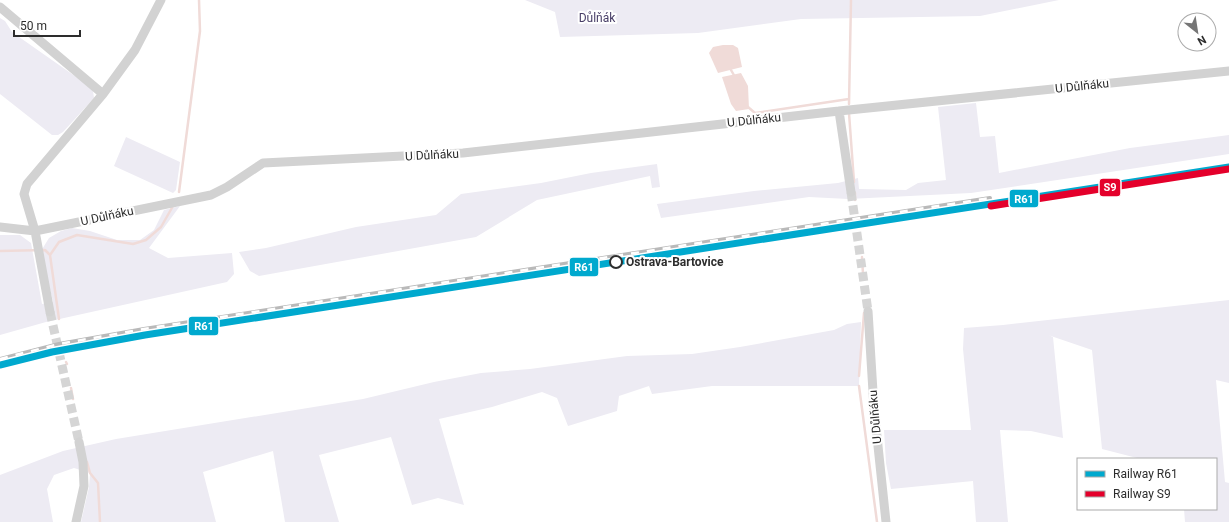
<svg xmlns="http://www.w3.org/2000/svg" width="1229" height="522" font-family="Roboto,sans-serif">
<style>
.green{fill:#edebf3}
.water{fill:#f0dbd8}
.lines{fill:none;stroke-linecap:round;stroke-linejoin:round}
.stream{stroke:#f0dbd8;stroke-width:2.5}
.minor-tunnel{stroke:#d5d5d5;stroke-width:9;stroke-dasharray:9 4.5;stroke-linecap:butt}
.minor{stroke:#d2d2d2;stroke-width:9}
.rail-casing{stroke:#b9b9b9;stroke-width:4}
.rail{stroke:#fff;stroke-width:2.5;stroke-dasharray:8;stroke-linecap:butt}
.rail-1-casing{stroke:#fff;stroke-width:10}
.rail-2-casing{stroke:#fff;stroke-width:10}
.rail-1{stroke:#00a9ce;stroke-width:7}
.rail-2{stroke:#e4002b;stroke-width:7}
.stop-dot{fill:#fff;stroke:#2d2d2d;stroke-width:2}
.labels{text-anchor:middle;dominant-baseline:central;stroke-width:4;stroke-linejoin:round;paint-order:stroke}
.park-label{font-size:12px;fill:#473d66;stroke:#fff}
.street-label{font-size:12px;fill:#2d2d2d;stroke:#fff}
.stop-label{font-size:12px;font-weight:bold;fill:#2d2d2d;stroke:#fff;text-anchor:start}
.line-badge{stroke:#fff;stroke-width:1.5}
.badge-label{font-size:11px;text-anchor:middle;font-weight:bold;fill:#fff}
</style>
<rect width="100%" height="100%" fill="#fff"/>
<path class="green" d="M525 0H1059L980 16 801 19 698 33 560 37 555 12Z
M0 18 5 21 12 32 89 86 93 91 94 98 63 132 58 135H52L0 94Z
M976 103 980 137 995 136 999 173 1130 148 1229 135V154L971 193 848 199 809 197 661 218 657 204 754 191 838 183 858 178 859 189 906 190 918 183 946 180 938 107Z
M126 137 180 162 176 190 173 193 114 166Z
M657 164 660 187 652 188 650 176 537 200 476 237 259 276 250 271 239 252 266 248 356 227 436 215 461 194 541 183 591 173Z
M180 206 149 248 168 258 232 253 234 274 227 282 46 322 0 335V235H20L31 243 42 304 53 302 41 251 49 238 61 231 72 228 90 231 117 240H140L154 230 164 210Z
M1229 300V383L1216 380 1225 482 1229 483V522H1185L1184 509H1216V459H1141L1102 449 1092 350 1048 335 1053 337 1063 438 1031 431 1000 430 1008 522H976L973 481 891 489 886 463 884 430H971L963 349 964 328 1003 325Z
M861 322 859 386H712L652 394 649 386 619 396 617 411 568 426 557 398 542 392 492 407 439 419 464 505 438 498 412 505 391 437 319 455 339 522H285L273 451 203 472 216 522H81L89 487 90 473 74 468 54 475 47 489 53 522H0V475L63 451 116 439 363 399 434 382 481 373 530 369 627 356 692 354 740 347 834 330 847 324Z"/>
<path class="water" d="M723 45H733L738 48 742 67 718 73 709 53 713 47Z
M741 73 748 86 749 109 736 111 731 104 722 77Z"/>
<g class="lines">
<path class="stream" d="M731 70 735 77
M849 104 851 0
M748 107 755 113 849 99
M849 113 854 182
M179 192 200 31 199 0
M855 193V200
M856 211 857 213
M0 251 45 250 50 255
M862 257 863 274
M59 319 50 255 59 242 77 235 133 244 146 240 161 227 173 206
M66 362 67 364
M859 376 864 313
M859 386 877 522
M71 388 73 399
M87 462 90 473 98 483 100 522"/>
<path class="minor-tunnel" d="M851 192 868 311
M50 312 79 442"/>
<path class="minor" d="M0 7 103 94
M839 111 851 192
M0 227 35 231 211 195 227 187 263 163 463 153 839 111 1229 71
M868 311 874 408 886 522
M50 312 35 231 24 194 27 184 103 94 135 50 161 0
M76 522 84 486 83 462 79 442"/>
<g class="rail-casing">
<path id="rail" d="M0 359 59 344 144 329 990 198"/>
</g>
<use href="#rail" class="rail"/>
<g class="rail-1-casing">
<path id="rail-1" d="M0 365 52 352 145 335 1229 167"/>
</g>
<g class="rail-2-casing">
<path id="rail-2" d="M991 206 1229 169"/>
</g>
<use href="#rail-1" class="rail-1"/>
<use href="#rail-2" class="rail-2"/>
</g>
<circle class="stop-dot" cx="616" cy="262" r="6"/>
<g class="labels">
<g class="park-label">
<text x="597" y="18">Důlňák</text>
</g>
<g class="street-label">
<text transform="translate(1082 86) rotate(-6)">U Důlňáku</text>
<text transform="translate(754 120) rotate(-6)">U Důlňáku</text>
<text transform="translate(432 155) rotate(-3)">U Důlňáku</text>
<text transform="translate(107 216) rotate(-12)">U Důlňáku</text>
<text transform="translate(875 417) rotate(-95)">U Důlňáku</text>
</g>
<g class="stop-label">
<text x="626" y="262">Ostrava-Bartovice</text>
</g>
</g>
<g class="line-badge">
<rect x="1099" y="178" width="22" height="19" rx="4" fill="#e4002b"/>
<rect x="1009" y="189" width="30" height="19" rx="4" fill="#00a9ce"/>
<rect x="569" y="257" width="30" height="20" rx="4" fill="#00a9ce"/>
<rect x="188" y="316" width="31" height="20" rx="4" fill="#00a9ce"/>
</g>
<g class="badge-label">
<text x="1110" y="191">S9</text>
<text x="1024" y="203">R61</text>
<text x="584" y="271">R61</text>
<text x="204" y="330">R61</text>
</g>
<rect x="1077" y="458" width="140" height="52" fill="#ffffff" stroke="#ababab"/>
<rect x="1085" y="471" width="20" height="6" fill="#00a9ce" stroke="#ababab"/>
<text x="1113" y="478" font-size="12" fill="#2d2d2d">Railway R61</text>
<rect x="1085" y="491" width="20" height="6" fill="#e4002b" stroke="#ababab"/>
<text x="1113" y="498" font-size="12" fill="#2d2d2d">Railway S9</text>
<g transform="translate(1197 32) rotate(150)"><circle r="19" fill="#ffffff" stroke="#ababab"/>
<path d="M0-3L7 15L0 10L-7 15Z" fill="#767676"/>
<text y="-6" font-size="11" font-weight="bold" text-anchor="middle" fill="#2d2d2d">N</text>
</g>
<path d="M14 30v6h66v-6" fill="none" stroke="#2d2d2d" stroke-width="2"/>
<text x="20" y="30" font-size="12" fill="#2d2d2d" stroke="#ffffff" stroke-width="3" paint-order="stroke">50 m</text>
</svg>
